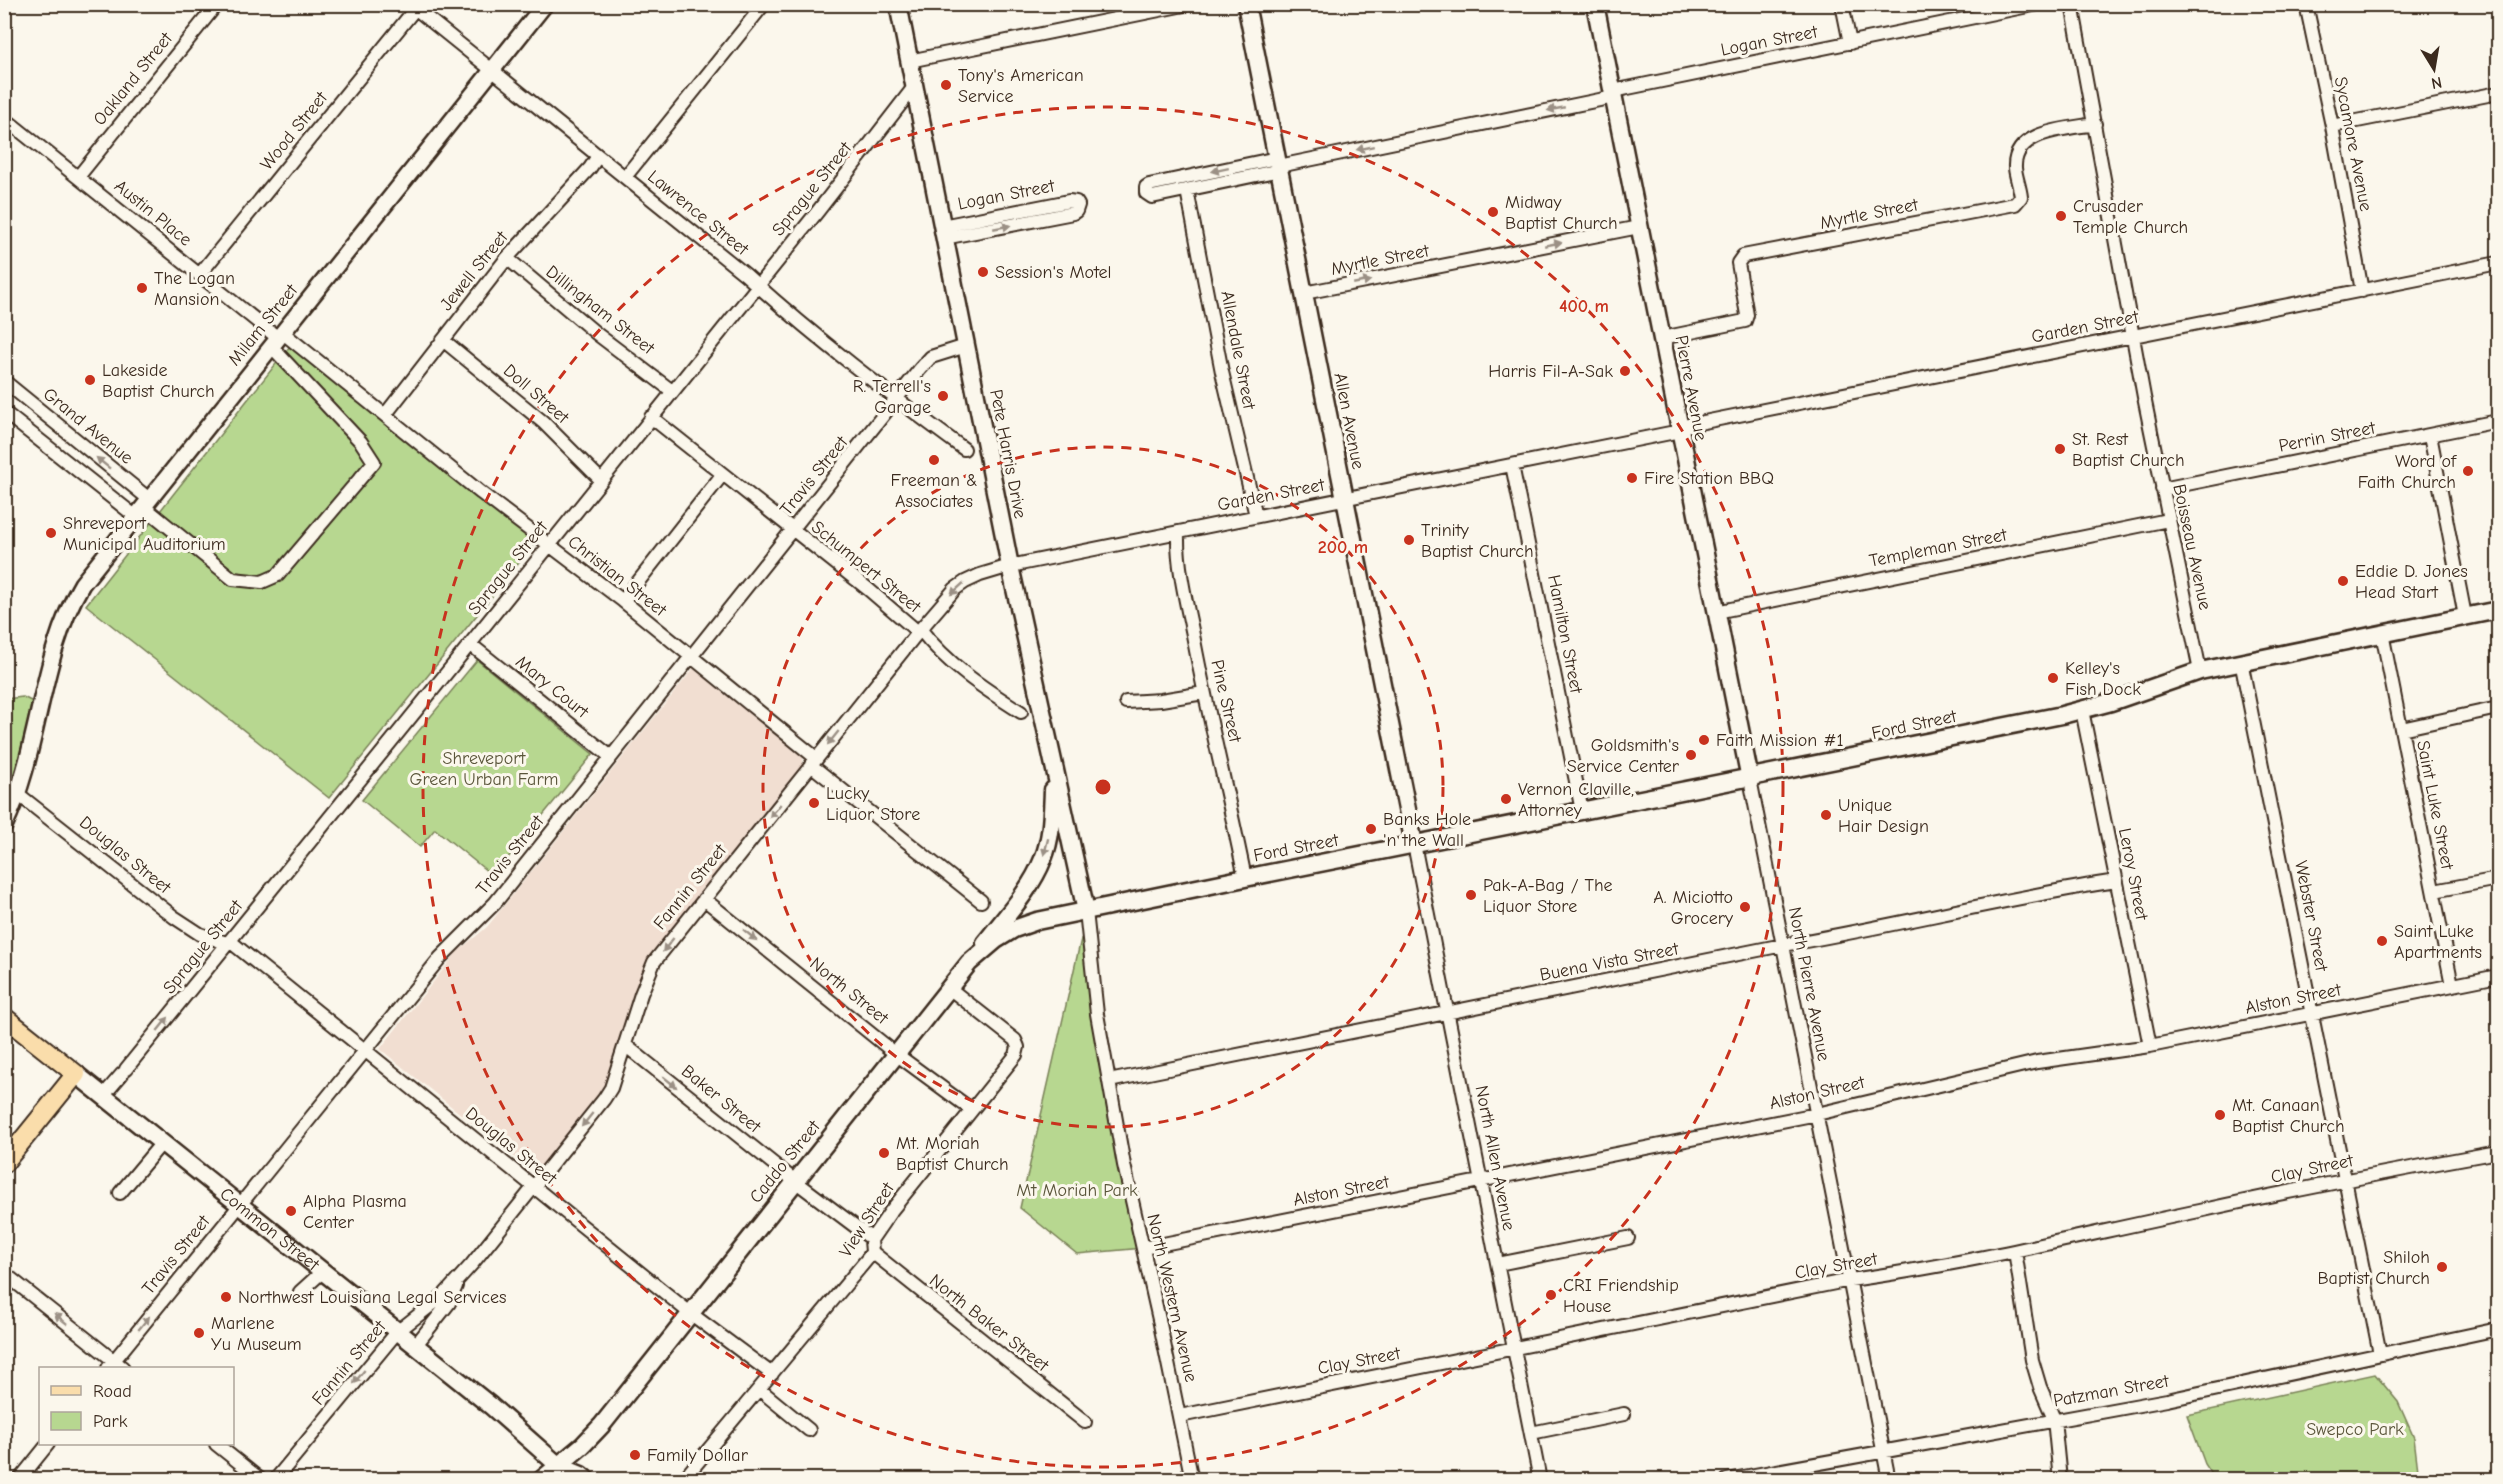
<svg xmlns="http://www.w3.org/2000/svg" width="2503" height="1484" font-family="'Comic Neue',sans-serif">
<style>
.built{fill:#f1ded1}
.green{fill:#b7d790;stroke:#798057;stroke-width:1.5}
.lines{fill:none;stroke-linecap:round;stroke-linejoin:round}
.minor-casing{stroke:#3b2a1e;stroke-width:16}
.tertiary-casing{stroke:#3b2a1e;stroke-width:20}
.secondary-casing{stroke:#3b2a1e;stroke-width:21}
.primary-casing{stroke:#3b2a1e;stroke-width:22}
.minor{stroke:#fbf7ec;stroke-width:12}
.tertiary{stroke:#fbf7ec;stroke-width:15}
.secondary{stroke:#fbf7ec;stroke-width:16}
.primary{stroke:#faddab;stroke-width:18}
.oneway{fill:#9b9085}
.ring{fill:none;stroke:#c8321e;stroke-width:3;stroke-dasharray:10 8}
.poi-dot{fill:#c8321e;stroke:#fbf7ec;stroke-width:2}
.labels{text-anchor:middle;dominant-baseline:central;stroke-width:6;stroke-linejoin:round;paint-order:stroke}
.street-label{font-size:18px;fill:#3b2a1e;stroke:#fbf7ec}
.poi-label{font-size:18px;fill:#3b2a1e;stroke:#fbf7ec;text-anchor:start}
.park-label{font-size:18px;fill:#5a553a;stroke:#fbf7ec}
.centre{fill:#c8321e;stroke:#fbf7ec;stroke-width:3}
.ring-label{font-size:18px;text-anchor:middle;font-weight:bold;fill:#c8321e;stroke:#fbf7ec;stroke-width:6;stroke-linejoin:round;paint-order:stroke}
</style>
<rect width="100%" height="100%" fill="#fbf7ec"/>
<filter id="ink" filterUnits="userSpaceOnUse"><feTurbulence type="fractalNoise" baseFrequency=".0167" numOctaves="2"/><feDisplacementMap in="SourceGraphic" scale="12" xChannelSelector="R" yChannelSelector="G"/><feConvolveMatrix kernelMatrix="1 2 1 2 8 2 1 2 1" color-interpolation-filters="sRGB"/></filter>
<g filter="url(#ink)">
<path class="built" d="M693 669 699 671 800 752 803 758V767L670 932 642 972 604 1092 538 1170H530L380 1049 457 952 487 927Z
M1863 1470 1865 1479H1812Z"/>
<path class="green" d="M290 346 535 543 329 798 86 605Z
M477 660 593 754 493 876 435 829 420 847 362 800Z
M23 697 41 706 5 826V699Z
M1081 939 1089 944 1143 1248 1077 1254 1020 1208Z
M2375 1374 2398 1402 2414 1438 2419 1479H2215L2205 1464 2187 1415Z"/>
<g class="lines">
<g class="minor-casing">
<path id="minor" d="M410 4 746 275C815 338 889 394 964 449
M1842 4 1850 43
M2072 4 2144 397 2200 671
M2306 4 2332 126 2362 291
M909 61 1189 4
M1613 91 2038 4
M4 118 278 338
M2332 126 2498 93
M1277 158 1149 185 1146 187V193L1152 197 1280 170
M1279 166 1614 97
M78 177 217 4
M625 177 764 4
M1187 190 1222 372 1256 516
M942 226 1069 201 1076 202 1078 205 1076 211 1073 213 944 238
M507 258 597 334 672 391
M200 274 415 9
M1304 293 1639 227
M282 332 481 493 623 601 816 758
M1662 338 1745 321 1747 315 1738 263 1743 256 2015 204 2021 197C2020 187 2016 178 2015 168 2013 130 2067 129 2095 124
M443 340 543 422 601 480
M4 381 149 499
M4 412 135 516
M385 415 507 258 590 168 598 156
M651 417 868 589 918 632
M1679 427 2498 263
M2430 435 2465 616
M1512 465 1582 811
M2162 489 2498 421
M143 506 233 579 262 582 278 575 374 462 361 442 271 346
M1178 532C1177 568 1187 605 1194 640 1209 720 1229 798 1245 878
M623 601 722 475
M1716 612 2168 520
M920 629C948 665 983 688 1021 712
M2382 633 2452 985
M470 644 611 757
M2241 661 2380 1354
M1126 702 1161 700 1204 693
M2082 710 2150 1046
M2401 729 2498 708
M811 765 981 901
M1750 779 1889 1480
M4 783 174 917 200 934 229 944
M1414 844 1540 1480
M2434 891 2498 879
M704 899 896 1054 972 1110
M1086 911 1097 1014 1124 1165 1160 1324 1192 1480
M231 942 690 1313 772 1374
M625 1045 795 1181 872 1239
M126 1069 470 644 818 211 914 87
M1109 1081 1783 945C1895 926 2004 898 2116 881
M103 1096 122 1074
M120 1193 161 1144
M1143 1248 1817 1114 2037 1062 2150 1046 2498 976
M2015 1251 2032 1360 2040 1387 2054 1419 2060 1480
M872 1252 1085 1422
M1498 1264 1628 1238
M4 1273 123 1368
M300 1292 322 1272
M415 1346 449 1303 456 1286
M108 1368 440 958 495 903 920 369 931 357 966 346
M759 1389 809 1430
M1180 1416 1850 1280C1968 1264 2083 1235 2199 1211 2298 1189 2398 1170 2498 1152
M1531 1433 1624 1414
M216 1444 261 1480
M19 1480 48 1444
M275 1480 397 1332 444 1295 472 1264 604 1099 611 1088 641 994 654 962 918 632 955 589 965 582 980 575 1010 566 1680 431
M683 1480 868 1258 872 1252 871 1240 891 1211 1016 1055 1018 1047 1015 1040 949 988
M1727 1480 2167 1400 2498 1329"/>
</g>
<g class="tertiary-casing">
<path id="tertiary" d="M4 826C41 750 39 656 82 584L545 4"/>
</g>
<g class="secondary-casing">
<g id="secondary">
<path d="M898 4 1010 566 1086 911"/>
<path d="M1246 4 1414 844"/>
<path d="M1595 4 1750 779"/>
<path d="M985 943C1005 917 1031 890 1043 859 1052 837 1052 813 1053 790"/>
<path id="s1" d="M76 1074 491 1406 559 1466 581 1475 587 1480"/>
<path d="M541 1480 583 1445 602 1425 969 963 996 940 1014 929 1037 921 1245 878 2062 715 2111 702 2200 671 2498 610"/>
</g>
</g>
<g class="primary-casing">
<path id="primary" d="M4 1017 76 1074 4 1163"/>
</g>
<use href="#minor" class="minor"/>
<use href="#tertiary" class="tertiary"/>
<use href="#secondary" class="secondary"/>
<use href="#primary" class="primary"/>
</g>
<defs><path id="oneway-solid" d="M-6-.8H1V-3.2L6.5 0L1 3.2V.8H-6Z" transform="scale(1.5)"/></defs>
<g class="oneway">
<use href="#oneway-solid" transform="translate(1556 109) rotate(169)"/>
<use href="#oneway-solid" transform="translate(1365 148) rotate(168)"/>
<use href="#oneway-solid" transform="translate(1220 170) rotate(168)"/>
<use href="#oneway-solid" transform="translate(1002 227) rotate(-11)"/>
<use href="#oneway-solid" transform="translate(1553 244) rotate(-11)"/>
<use href="#oneway-solid" transform="translate(1362 282) rotate(-11)"/>
<use href="#oneway-solid" transform="translate(103 463) rotate(-141)"/>
<use href="#oneway-solid" transform="translate(957 589) rotate(138)"/>
<use href="#oneway-solid" transform="translate(833 738) rotate(129)"/>
<use href="#oneway-solid" transform="translate(775 811) rotate(129)"/>
<use href="#oneway-solid" transform="translate(1046 847) rotate(104)"/>
<use href="#oneway-solid" transform="translate(750 935) rotate(39)"/>
<use href="#oneway-solid" transform="translate(668 945) rotate(128)"/>
<use href="#oneway-solid" transform="translate(163 1024) rotate(-51)"/>
<use href="#oneway-solid" transform="translate(670 1082) rotate(39)"/>
<use href="#oneway-solid" transform="translate(587 1120) rotate(129)"/>
<use href="#oneway-solid" transform="translate(61 1319) rotate(-141)"/>
<use href="#oneway-solid" transform="translate(144 1323) rotate(-51)"/>
<use href="#oneway-solid" transform="translate(359 1377) rotate(129)"/>
</g>
</g>
<g class="ring">
<circle cx="1103" cy="787" r="340"/>
<circle cx="1103" cy="787" r="680"/>
</g>
<g class="poi-dot">
<circle cx="946" cy="85" r="6"/>
<circle cx="1493" cy="212" r="6"/>
<circle cx="2061" cy="216" r="6"/>
<circle cx="983" cy="272" r="6"/>
<circle cx="142" cy="288" r="6"/>
<circle cx="1625" cy="371" r="6"/>
<circle cx="90" cy="380" r="6"/>
<circle cx="943" cy="396" r="6"/>
<circle cx="2060" cy="449" r="6"/>
<circle cx="934" cy="460" r="6"/>
<circle cx="2468" cy="471" r="6"/>
<circle cx="1632" cy="478" r="6"/>
<circle cx="51" cy="533" r="6"/>
<circle cx="1409" cy="540" r="6"/>
<circle cx="2343" cy="581" r="6"/>
<circle cx="2053" cy="678" r="6"/>
<circle cx="1704" cy="740" r="6"/>
<circle cx="1691" cy="755" r="6"/>
<circle cx="1506" cy="799" r="6"/>
<circle cx="814" cy="803" r="6"/>
<circle cx="1826" cy="815" r="6"/>
<circle cx="1371" cy="829" r="6"/>
<circle cx="1471" cy="895" r="6"/>
<circle cx="1745" cy="907" r="6"/>
<circle cx="2382" cy="941" r="6"/>
<circle cx="2220" cy="1115" r="6"/>
<circle cx="884" cy="1153" r="6"/>
<circle cx="291" cy="1211" r="6"/>
<circle cx="2442" cy="1267" r="6"/>
<circle cx="1551" cy="1295" r="6"/>
<circle cx="226" cy="1297" r="6"/>
<circle cx="199" cy="1333" r="6"/>
<circle cx="635" cy="1455" r="6"/>
</g>
<g class="labels">
<g class="street-label">
<text transform="translate(1769 41) rotate(-11)">Logan Street</text>
<text transform="translate(133 79) rotate(-51)">Oakland Street</text>
<text transform="translate(294 131) rotate(-51)">Wood Street</text>
<text transform="translate(2353 144) rotate(79)">Sycamore Avenue</text>
<text transform="translate(812 189) rotate(-51)">Sprague Street</text>
<text transform="translate(1006 195) rotate(-11)">Logan Street</text>
<text transform="translate(153 213) rotate(39)">Austin Place</text>
<text transform="translate(698 213) rotate(39)">Lawrence Street</text>
<text transform="translate(1869 214) rotate(-11)">Myrtle Street</text>
<text transform="translate(1380 260) rotate(-11)">Myrtle Street</text>
<text transform="translate(474 271) rotate(-51)">Jewell Street</text>
<text transform="translate(600 310) rotate(38)">Dillingham Street</text>
<text transform="translate(263 325) rotate(-51)">Milam Street</text>
<text transform="translate(2085 327) rotate(-11)">Garden Street</text>
<text transform="translate(1238 350) rotate(79)">Allendale Street</text>
<text transform="translate(1691 388) rotate(79)">Pierre Avenue</text>
<text transform="translate(536 394) rotate(41)">Doll Street</text>
<text transform="translate(1349 421) rotate(79)">Allen Avenue</text>
<text transform="translate(88 426) rotate(39)">Grand Avenue</text>
<text transform="translate(2327 437) rotate(-11)">Perrin Street</text>
<text transform="translate(1008 454) rotate(79)">Pete Harris Drive</text>
<text transform="translate(814 476) rotate(-51)">Travis Street</text>
<text transform="translate(1271 495) rotate(-11)">Garden Street</text>
<text transform="translate(2192 547) rotate(78)">Boisseau Avenue</text>
<text transform="translate(1938 548) rotate(-11)">Templeman Street</text>
<text transform="translate(866 567) rotate(39)">Schumpert Street</text>
<text transform="translate(508 568) rotate(-51)">Sprague Street</text>
<text transform="translate(617 576) rotate(38)">Christian Street</text>
<text transform="translate(1565 634) rotate(79)">Hamilton Street</text>
<text transform="translate(552 687) rotate(39)">Mary Court</text>
<text transform="translate(1226 701) rotate(77)">Pine Street</text>
<text transform="translate(1914 725) rotate(-12)">Ford Street</text>
<text transform="translate(2435 805) rotate(79)">Saint Luke Street</text>
<text transform="translate(1296 848) rotate(-11)">Ford Street</text>
<text transform="translate(125 855) rotate(39)">Douglas Street</text>
<text transform="translate(510 855) rotate(-51)">Travis Street</text>
<text transform="translate(2133 874) rotate(79)">Leroy Street</text>
<text transform="translate(690 887) rotate(-51)">Fannin Street</text>
<text transform="translate(2311 916) rotate(79)">Webster Street</text>
<text transform="translate(203 947) rotate(-51)">Sprague Street</text>
<text transform="translate(1609 962) rotate(-11)">Buena Vista Street</text>
<text transform="translate(1809 984) rotate(79)">North Pierre Avenue</text>
<text transform="translate(849 991) rotate(39)">North Street</text>
<text transform="translate(2293 999) rotate(-11)">Alston Street</text>
<text transform="translate(1817 1093) rotate(-13)">Alston Street</text>
<text transform="translate(721 1099) rotate(39)">Baker Street</text>
<text transform="translate(511 1146) rotate(39)">Douglas Street</text>
<text transform="translate(1495 1158) rotate(79)">North Allen Avenue</text>
<text transform="translate(785 1162) rotate(-51)">Caddo Street</text>
<text transform="translate(2312 1169) rotate(-12)">Clay Street</text>
<text transform="translate(1341 1191) rotate(-11)">Alston Street</text>
<text transform="translate(867 1220) rotate(-57)">View Street</text>
<text stroke="none"><textPath href="#s1" startOffset="248">Common Street</textPath></text>
<text transform="translate(176 1255) rotate(-51)">Travis Street</text>
<text transform="translate(1836 1266) rotate(-10)">Clay Street</text>
<text transform="translate(1172 1298) rotate(77)">North Western Avenue</text>
<text transform="translate(989 1323) rotate(38)">North Baker Street</text>
<text transform="translate(1359 1361) rotate(-11)">Clay Street</text>
<text transform="translate(349 1363) rotate(-50)">Fannin Street</text>
<text transform="translate(2111 1391) rotate(-10)">Patzman Street</text>
</g>
<g class="poi-label">
<text x="958" y="75">Tony's American<tspan x="958" dy="21">Service</tspan></text>
<text x="1505" y="202">Midway<tspan x="1505" dy="21">Baptist Church</tspan></text>
<text x="2073" y="206">Crusader<tspan x="2073" dy="21">Temple Church</tspan></text>
<text x="995" y="272">Session's Motel</text>
<text x="154" y="278">The Logan<tspan x="154" dy="21">Mansion</tspan></text>
<text x="102" y="370">Lakeside<tspan x="102" dy="21">Baptist Church</tspan></text>
<text x="1613" y="371" text-anchor="end">Harris Fil-A-Sak</text>
<text x="931" y="386" text-anchor="end">R. Terrell's<tspan x="931" dy="21">Garage</tspan></text>
<text x="2072" y="439">St. Rest<tspan x="2072" dy="21">Baptist Church</tspan></text>
<text x="2456" y="461" text-anchor="end">Word of<tspan x="2456" dy="21">Faith Church</tspan></text>
<text x="1644" y="478">Fire Station BBQ</text>
<text x="934" y="480" text-anchor="middle">Freeman &amp;<tspan x="934" dy="21">Associates</tspan></text>
<text x="63" y="523">Shreveport<tspan x="63" dy="21">Municipal Auditorium</tspan></text>
<text x="1421" y="530">Trinity<tspan x="1421" dy="21">Baptist Church</tspan></text>
<text x="2355" y="571">Eddie D. Jones<tspan x="2355" dy="21">Head Start</tspan></text>
<text x="2065" y="668">Kelley's<tspan x="2065" dy="21">Fish Dock</tspan></text>
<text x="1716" y="740">Faith Mission #1</text>
<text x="1679" y="745" text-anchor="end">Goldsmith's<tspan x="1679" dy="21">Service Center</tspan></text>
<text x="1518" y="789">Vernon Claville,<tspan x="1518" dy="21">Attorney</tspan></text>
<text x="826" y="793">Lucky<tspan x="826" dy="21">Liquor Store</tspan></text>
<text x="1838" y="805">Unique<tspan x="1838" dy="21">Hair Design</tspan></text>
<text x="1383" y="819">Banks Hole<tspan x="1383" dy="21">'n the Wall</tspan></text>
<text x="1483" y="885">Pak-A-Bag / The<tspan x="1483" dy="21">Liquor Store</tspan></text>
<text x="1733" y="897" text-anchor="end">A. Miciotto<tspan x="1733" dy="21">Grocery</tspan></text>
<text x="2394" y="931">Saint Luke<tspan x="2394" dy="21">Apartments</tspan></text>
<text x="2232" y="1105">Mt. Canaan<tspan x="2232" dy="21">Baptist Church</tspan></text>
<text x="896" y="1143">Mt. Moriah<tspan x="896" dy="21">Baptist Church</tspan></text>
<text x="303" y="1201">Alpha Plasma<tspan x="303" dy="21">Center</tspan></text>
<text x="2430" y="1257" text-anchor="end">Shiloh<tspan x="2430" dy="21">Baptist Church</tspan></text>
<text x="1563" y="1285">CRI Friendship<tspan x="1563" dy="21">House</tspan></text>
<text x="238" y="1297">Northwest Louisiana Legal Services</text>
<text x="211" y="1323">Marlene<tspan x="211" dy="21">Yu Museum</tspan></text>
<text x="647" y="1455">Family Dollar</text>
</g>
<g class="park-label">
<text x="484" y="758">Shreveport<tspan x="484" dy="21">Green Urban Farm</tspan></text>
<text x="1077" y="1190">Mt Moriah Park</text>
<text x="2355" y="1429">Swepco Park</text>
</g>
</g>
<circle cx="1103" cy="787" r="9" class="centre"/>
<g class="ring-label">
<text x="1584" y="312">400 m</text>
<text x="1343" y="553">200 m</text>
</g>
<rect width="2503" height="1484" fill="none" stroke="#fbf7ec" stroke-width="24"/>
<rect x="12" y="12" width="2479" height="1460" fill="none" stroke="#3b2a1e" stroke-width="2" filter="url(#ink)"/>
<rect x="39" y="1367" width="195" height="78" fill="#fbf7ec" stroke="#aea59a" stroke-width="1.5"/>
<rect x="51" y="1386" width="30" height="9" fill="#faddab" stroke="#aea59a" stroke-width="1.5"/>
<text x="93" y="1397" font-size="18" fill="#3b2a1e">Road</text>
<rect x="51" y="1412" width="30" height="18" fill="#b7d790" stroke="#aea59a" stroke-width="1.5"/>
<text x="93" y="1427" font-size="18" fill="#3b2a1e">Park</text>
<g transform="translate(2434 69) rotate(169)" stroke="#fbf7ec" stroke-width="4.5" paint-order="stroke">
<path d="M0-4.5L10 22L0 15L-10 22Z" fill="#3b2a1e"/>
<text y="-9" font-size="16" font-weight="bold" text-anchor="middle" fill="#3b2a1e">N</text>
</g>
</svg>
